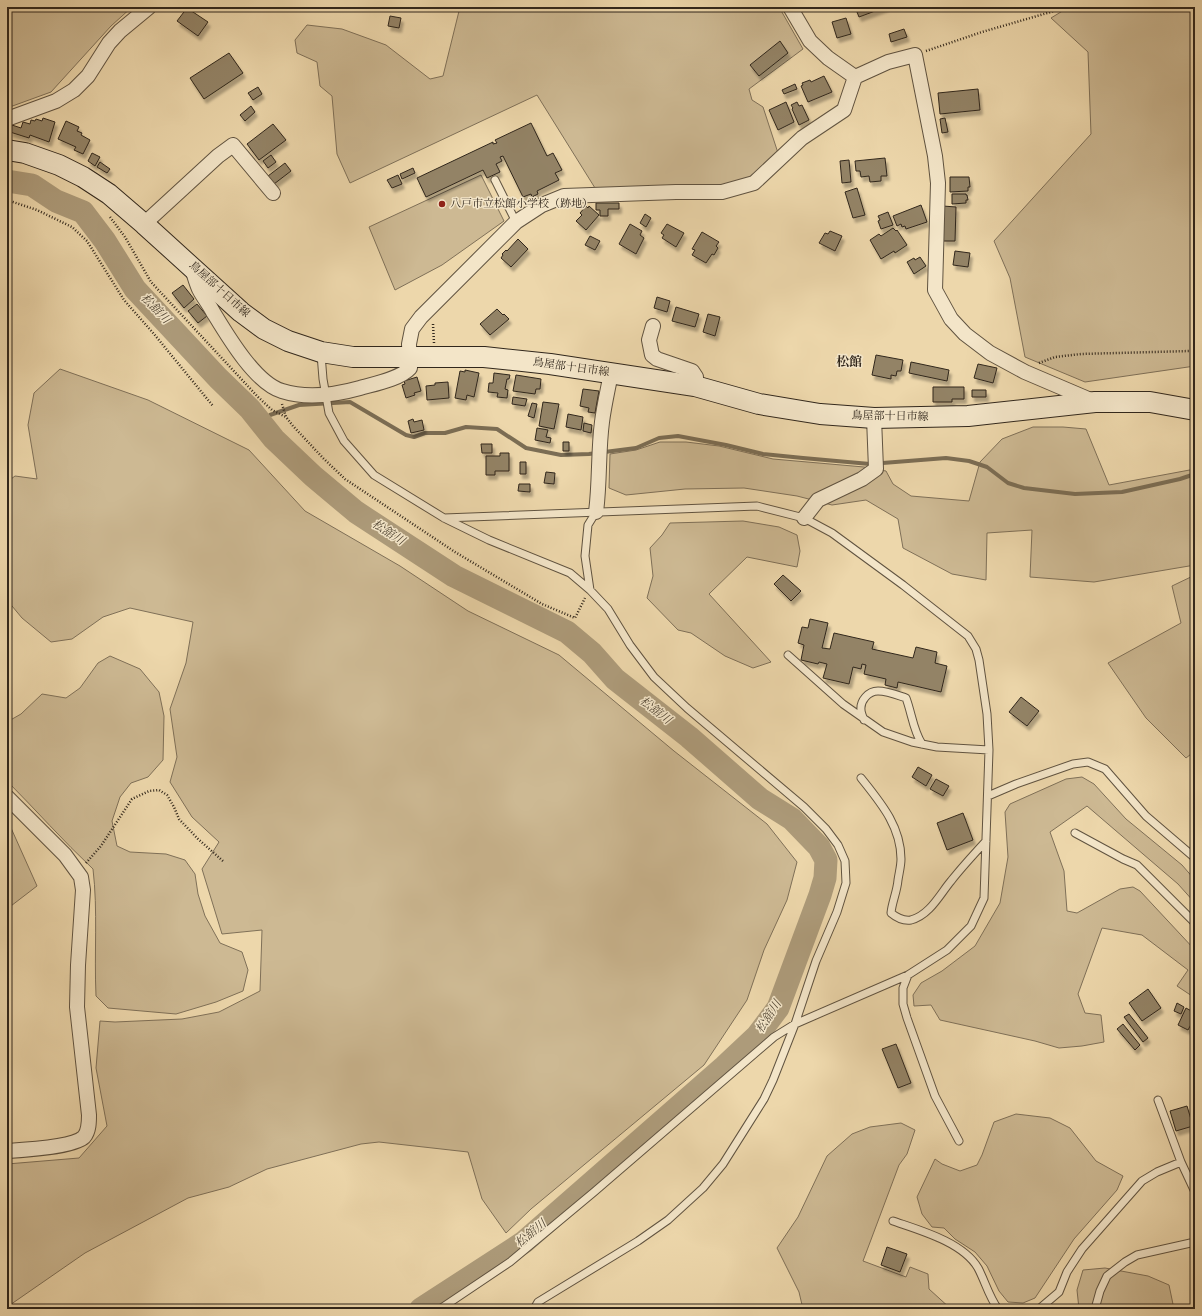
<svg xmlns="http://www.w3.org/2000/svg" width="1202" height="1316" font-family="Vollkorn,'Noto Serif JP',serif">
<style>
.green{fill:#cdb993;stroke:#7f7058}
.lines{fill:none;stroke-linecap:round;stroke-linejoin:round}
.stream{stroke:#7b6d54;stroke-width:4}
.river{stroke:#ad9b7a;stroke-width:23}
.building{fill:#938366;stroke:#31271c;filter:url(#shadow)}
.lane-casing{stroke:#605340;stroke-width:9}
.street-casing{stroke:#605340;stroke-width:16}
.secondary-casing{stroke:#31271c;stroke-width:22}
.path{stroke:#31271c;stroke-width:2.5;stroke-dasharray:1 2;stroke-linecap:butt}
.lane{stroke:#f3e5c8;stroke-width:7}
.street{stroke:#f3e5c8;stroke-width:14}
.secondary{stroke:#f3e5c8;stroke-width:20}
.poi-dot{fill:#8f2418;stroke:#f3e5c8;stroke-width:1.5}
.labels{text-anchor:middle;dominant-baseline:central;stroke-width:3;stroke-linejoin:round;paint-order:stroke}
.poi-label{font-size:11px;fill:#31271c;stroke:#f3e5c8;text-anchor:start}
.street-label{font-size:11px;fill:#31271c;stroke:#f3e5c8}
.water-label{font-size:12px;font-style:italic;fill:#564a38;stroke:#f3e5c8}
.quarter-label{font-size:13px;font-weight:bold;fill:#31271c;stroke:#f3e5c8}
</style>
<defs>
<filter id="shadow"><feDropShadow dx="2.5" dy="4.5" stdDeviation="1" flood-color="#0004"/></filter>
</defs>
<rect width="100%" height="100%" fill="#edd7ab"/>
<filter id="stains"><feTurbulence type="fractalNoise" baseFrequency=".005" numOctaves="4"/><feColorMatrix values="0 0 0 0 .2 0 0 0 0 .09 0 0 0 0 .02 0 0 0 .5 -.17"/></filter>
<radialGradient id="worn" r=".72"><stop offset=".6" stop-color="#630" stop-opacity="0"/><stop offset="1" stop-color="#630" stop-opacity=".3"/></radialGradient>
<path class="green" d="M7 7H132L111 26 51 92 7 108Z
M460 7H779L803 49 749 89 752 100 763 107 778 153 747 179 712 187 595 188 537 95 350 183 337 154 332 96 320 86 317 62 297 53 295 40 307 25 342 29 386 45 430 79 443 76Z
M1069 7H1195V366L1085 382 1025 357 1010 278 994 241 1091 134 1088 52 1051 18Z
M481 175 504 221 442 265 395 290 369 227Z
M60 369 148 400 249 450 305 511 400 566 468 611 559 655 674 751 767 824 797 862 787 900 764 950 747 1000 704 1065 531 1209 506 1233 482 1199 468 1152 379 1142 361 1144 267 1169 229 1187 188 1198 85 1253 7 1307V1164L79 1158 107 1126 96 1068 100 1021 115 1022 182 1019 219 1012 260 991 262 930 222 934 202 869 219 842 192 817 170 782 177 757 170 709 186 663 193 622 130 608 103 617 72 639 51 642 22 618 7 600V482L15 476 37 479 28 425 34 393Z
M1033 427H1063L1086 429 1109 485 1195 469V565L1094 582 1030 577 1032 530 987 533 986 580 952 574 903 548 898 519 866 500 832 505 797 496 744 488 685 489 626 495 609 488 610 454 636 450 660 442H686L719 446 773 459 864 467 886 471 893 484 911 496 969 501 980 462 1002 439Z
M743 521 779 527 797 535 800 551 797 567 747 557 709 594 771 662 753 668 725 656 691 633 678 630 647 598 653 576 650 548 662 535 670 523Z
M1195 575V751L1186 758 1146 718 1108 663 1181 623 1172 586Z
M110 656 140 669 159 692 164 716 163 760 148 777 131 783 120 797 112 821 117 846 130 852 166 854 185 860 195 874 198 894 205 916 220 943 242 952 248 970 243 991 216 1002 176 1014 108 1008 96 996C94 953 98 911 93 869 63 841 36 810 7 781V722L21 714 42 694 66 698 80 688 98 663Z
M1082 777 1094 784 1126 819 1182 865 1195 880V903L1178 884 1087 806 1050 832 1064 871 1067 911 1077 913 1120 889 1133 887 1140 891 1195 950V998L1177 986 1188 970 1142 935 1102 928 1078 994 1085 1013 1101 1015 1104 1042 1082 1046 1059 1048 1035 1041 940 1020 931 1005 914 1006 913 995 921 983 942 971 975 946 1000 903 1008 857 1005 812 1010 804 1066 779Z
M7 819 37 886 7 909Z
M1016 1114 1050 1118 1070 1128 1096 1161 1123 1176 1117 1190 1074 1239 1035 1298 1023 1303 1008 1302 999 1291 987 1266 975 1252 955 1239 944 1228 932 1227 922 1214 917 1197 935 1159 942 1164 960 1171 977 1165 982 1155 994 1122Z
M901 1123 915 1130 907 1154 899 1165 863 1261 906 1277 910 1267 928 1274 929 1289 951 1309H803L799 1292 777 1248 798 1217 827 1156 852 1134 870 1127Z
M1105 1268 1148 1276 1169 1285 1174 1309H1079L1077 1290 1083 1270Z"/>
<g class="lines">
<path class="stream" d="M262 424 270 415 299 405 350 402 406 435 414 437 425 433H445L466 427 497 429 526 448 561 455 589 454 636 448 659 438 678 436 726 445 763 454 803 458 870 464 946 458 969 461 987 467 1008 483 1024 488 1075 494 1122 492 1180 479 1195 474"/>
<path class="river" d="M7 181 32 185 56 201 83 212 105 241 135 289 218 378 250 409 274 439 313 476 356 512 454 576 567 632 592 653 615 679 689 737 760 799 792 819 819 847 826 860 825 878 820 895 778 1008 757 1036 724 1067 524 1242 421 1309"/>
</g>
<path class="building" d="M855 7H886L859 17Z
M187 8 208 22 198 36 177 21Z
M390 16 401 18 399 28 388 26Z
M846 18 851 34 837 38 832 22Z
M904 29 907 37 891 42 889 34Z
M780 41 788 53 759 76 750 65Z
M229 53 243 73 204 99 190 78Z
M824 76 832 92 808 102 801 86 803 85 802 83 810 80 811 82Z
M795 84 797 89 784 94 782 90Z
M258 87 262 94 253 100 248 93Z
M978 89 980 110 940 114 938 93Z
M786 102 794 122 778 130 769 110Z
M797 102 799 106 802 105 809 120 799 125 792 109 793 108 791 105Z
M251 106 255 112 245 121 240 115Z
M43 118 55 122 49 142 30 135 29 138 10 132 12 125 21 128 23 122 30 124 31 120 35 121 36 119 42 121Z
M945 118 948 132 942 133 940 119Z
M66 121 79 127 77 131 82 133 81 135 90 140 83 154 74 150 76 147 58 139Z
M531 123 547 156 553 153 562 170 555 173 559 180 537 191 538 194 532 197 531 194 523 197 503 156 500 157 502 161 496 164 500 172 487 178 483 170 426 197 417 178 493 142V144L497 143 495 140Z
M273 124 286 140 259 160 247 144Z
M92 153 100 157 95 166 88 161Z
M271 155 276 162 268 168 263 161Z
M885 158 887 176H881V181L870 182 869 176 861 177 860 171H856L855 161Z
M849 160 851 182 842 183 840 161Z
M100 162 110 169 107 173 97 167Z
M285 163 291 171 274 184 268 176Z
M413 168 415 173 402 179 400 174Z
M398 175 402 184 392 188 387 180Z
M950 177H969L970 187H968V191L950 192Z
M857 188 865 215 853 218 845 192Z
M952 194H966V195H967L968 200H966V203L952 204Z
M596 203H619V209H608V216H600V210H596Z
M921 205 927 222 906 229 905 226 902 227 901 224 897 226 893 216Z
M586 206 588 208 589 206 599 215 586 230 576 221 582 215 580 213Z
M943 206 956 207 955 241H943Z
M888 212 893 225 881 229 878 221 880 220 878 216Z
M645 214 651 218 646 227 640 223Z
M630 224 642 231 640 235 644 238 636 254 619 244Z
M667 224 684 233 676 247 662 238 664 235 661 233Z
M893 228 896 231 897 230 907 245 895 253 894 251 881 259 870 240 879 234 881 236Z
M830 231 842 236 835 251 819 243 825 233 828 234Z
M702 232 719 242 716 246 718 248 714 255 712 254 706 263 692 255 695 250 692 249Z
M590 236 600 241 595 250 585 245Z
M518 239 528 249 511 267 501 258 503 255 502 254 506 250 507 251Z
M955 251 970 253 968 267 953 265Z
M920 257 926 266 914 274 907 262 914 258 915 260Z
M183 285 194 299 184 308 172 293Z
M657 297 670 301 667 312 654 308Z
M197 304 207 316 198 323 188 311Z
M676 307 699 314 695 327 672 321Z
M497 309 503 315 504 314 509 319 490 335 480 324Z
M708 314 720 317 715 336 703 332Z
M876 355 903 360 901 371H897L896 376 891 375V379L872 375Z
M911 362 949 370 947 381 909 373Z
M978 364 997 368 993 383 974 378Z
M465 370 479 373 474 397 467 395 466 400 455 398 460 371 465 372Z
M494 373 510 375 509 379H507L505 389 508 390 507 398 497 397 498 393 488 392 489 383H493Z
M516 375 541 379 540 389H536L535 394 513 391Z
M417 377 421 391 414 393 415 395 406 398 402 385 405 384 404 381Z
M448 382 449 398 427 400 426 386 435 385V383Z
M933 387H964V399H952V402H933Z
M583 389 599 391 595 413 588 412 589 408 580 406Z
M972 390H986V397H972Z
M513 397 527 399 525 406 512 404Z
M543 402 559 404 554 429 539 426Z
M532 403 537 404 534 418 528 416Z
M568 414 583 417 581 430 566 427Z
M413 419 414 422 422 420 424 430 411 433 408 421Z
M584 423 592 425 591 433 583 431Z
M537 428 548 430 546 437 551 438 550 443 535 440Z
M563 442H569V451H563Z
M481 444H492V453H482Z
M500 453H509V471H495V475H486V456H500Z
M520 462H526V474H520Z
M546 472 555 473 554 484 544 483Z
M519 484H530V492L518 491Z
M783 575 801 591 791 601 774 584Z
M810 619 828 623 822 648 830 649 834 633 874 642 872 649 913 658 916 647 937 652 935 663 947 666 941 692 898 682 897 688 885 685 886 679 864 674 866 665 862 664 861 669 853 667 849 684 823 678 827 664 819 662 818 664 801 660 804 645 798 643 802 627 808 628Z
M1021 697 1039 711 1027 726 1009 712Z
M918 767 932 775 926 786 912 777Z
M936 779 949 786 943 796 930 789Z
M963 813 973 840 947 850 937 823Z
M1148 989 1161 1008 1142 1021 1129 1003Z
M1177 1003 1184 1007 1181 1014 1174 1011Z
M1186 1008 1195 1013V1017L1188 1030 1178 1025Z
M1129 1014 1148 1038 1143 1042 1124 1017Z
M1123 1024 1140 1045 1135 1050 1117 1029Z
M896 1044 911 1083 898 1088 882 1049Z
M1187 1106 1193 1126 1176 1131 1170 1111Z
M887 1247 907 1254 900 1272 881 1265Z"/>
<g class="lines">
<g class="lane-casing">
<path id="lane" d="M495 180 516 222
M321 354 323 379 329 413 344 441 374 475 444 518 489 540 570 573 590 590
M788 655 843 704 883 732 912 742 937 747 989 750
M864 720C863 717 861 713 861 710 860 701 868 691 878 691 887 691 897 695 906 698 912 714 913 730 922 744
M861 778C880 802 901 826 901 859 901 866 899 873 898 880 897 892 892 902 891 913 897 918 904 921 911 920 930 915 940 894 951 881 962 867 974 854 986 841
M988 796 1016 784 1073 764 1088 762 1105 769 1146 816 1195 858
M1075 833 1123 859 1137 865 1195 923
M908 975 903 988V1004L907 1018 935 1096 959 1141
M1158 1100 1181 1162 1195 1192
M893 1221C919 1230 963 1242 978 1268 985 1281 989 1297 998 1309
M440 1309 510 1262 594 1192 774 1037 795 1024 908 975 947 950 971 926 984 898 989 750 987 714 979 660 976 649 968 636 903 585 832 533 804 518 757 506 444 518
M534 1309 538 1302 638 1241 668 1220 703 1188 723 1164 764 1099 773 1080 795 1024 816 961 837 912 846 883 845 861 838 845 826 829 804 807 687 708 654 677 630 645 608 609 590 590 585 556 588 525 596 512
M1039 1309 1059 1292 1067 1272 1082 1249 1142 1181 1157 1172 1181 1162
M1095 1309 1100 1291 1107 1276 1125 1262 1137 1255 1195 1242"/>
</g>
<g class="street-casing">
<path id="street" d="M790 7 810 41 828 58 855 77
M7 119 56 101 74 90 88 76 109 43 120 31 149 7
M144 224 218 156 233 145 273 193
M192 268C194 275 196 282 199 289 203 297 209 304 213 312 227 335 255 383 282 391 307 399 335 395 360 388 374 384 400 379 410 368L409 344 412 329 421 317 516 222 542 205 564 196 676 192H722L754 183 802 138 844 110 855 77 888 62 915 55 935 156 938 183 935 290 951 319 965 334 990 353 1025 372 1093 401
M653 326 649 340 652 355 657 359 692 371 696 377 695 386
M596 512C600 482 598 452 602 422 604 406 608 389 611 373
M804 518 818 500 862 479 876 469 874 418
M7 797 65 855 81 877 83 890 78 965 77 1007 89 1115C89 1122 89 1131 84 1137 74 1147 23 1150 7 1151"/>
</g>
<g class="secondary-casing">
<path id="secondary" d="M7 150 25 153 59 165 83 177 109 194 144 224 241 312 264 329 288 341 321 352 353 357H484L550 364 695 386 759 404 820 414 874 418 968 416 1095 402H1150L1195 410"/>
</g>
<path class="path" d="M926 51 982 32 1068 7
M7 200 37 210 72 227 87 241 124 300 154 334 213 406
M110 217 125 237 151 282 258 397 272 410 286 417
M433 324 434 343
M1039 363 1055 357 1081 354 1190 351 1195 349
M282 404 286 417 293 426 323 458 345 479 455 552 542 604 575 618 585 598
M86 863 101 846 132 799 149 791 159 790 167 795 174 807 179 819 198 839 223 861"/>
<use href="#lane" class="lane"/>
<use href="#street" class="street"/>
<use href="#secondary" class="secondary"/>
</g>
<circle class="poi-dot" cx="442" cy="204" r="4"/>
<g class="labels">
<g class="poi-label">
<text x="450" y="204">八戸市立松館小学校（跡地）</text>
</g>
<g class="street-label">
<text transform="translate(219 290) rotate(42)">鳥屋部十日市線</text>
<text transform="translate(571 368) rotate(8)">鳥屋部十日市線</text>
<text transform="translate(890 417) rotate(1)">鳥屋部十日市線</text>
</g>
<g class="water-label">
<text transform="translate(155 309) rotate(46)">松舘川</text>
<text transform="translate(388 533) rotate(33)">松舘川</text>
<text transform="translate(655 711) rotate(38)">松舘川</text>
<text transform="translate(769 1017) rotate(-57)">松舘川</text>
<text transform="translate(531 1234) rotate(-39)">松舘川</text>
</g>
<g class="quarter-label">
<text x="849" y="363">松館</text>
</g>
</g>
<rect width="1202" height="1316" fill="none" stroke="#edd7ab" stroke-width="24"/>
<rect x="8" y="8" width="1186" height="1300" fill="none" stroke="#31271c" stroke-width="2"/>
<rect x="12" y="12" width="1178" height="1292" fill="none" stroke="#31271c"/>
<rect width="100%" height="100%" filter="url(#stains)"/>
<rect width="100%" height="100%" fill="url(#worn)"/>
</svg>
